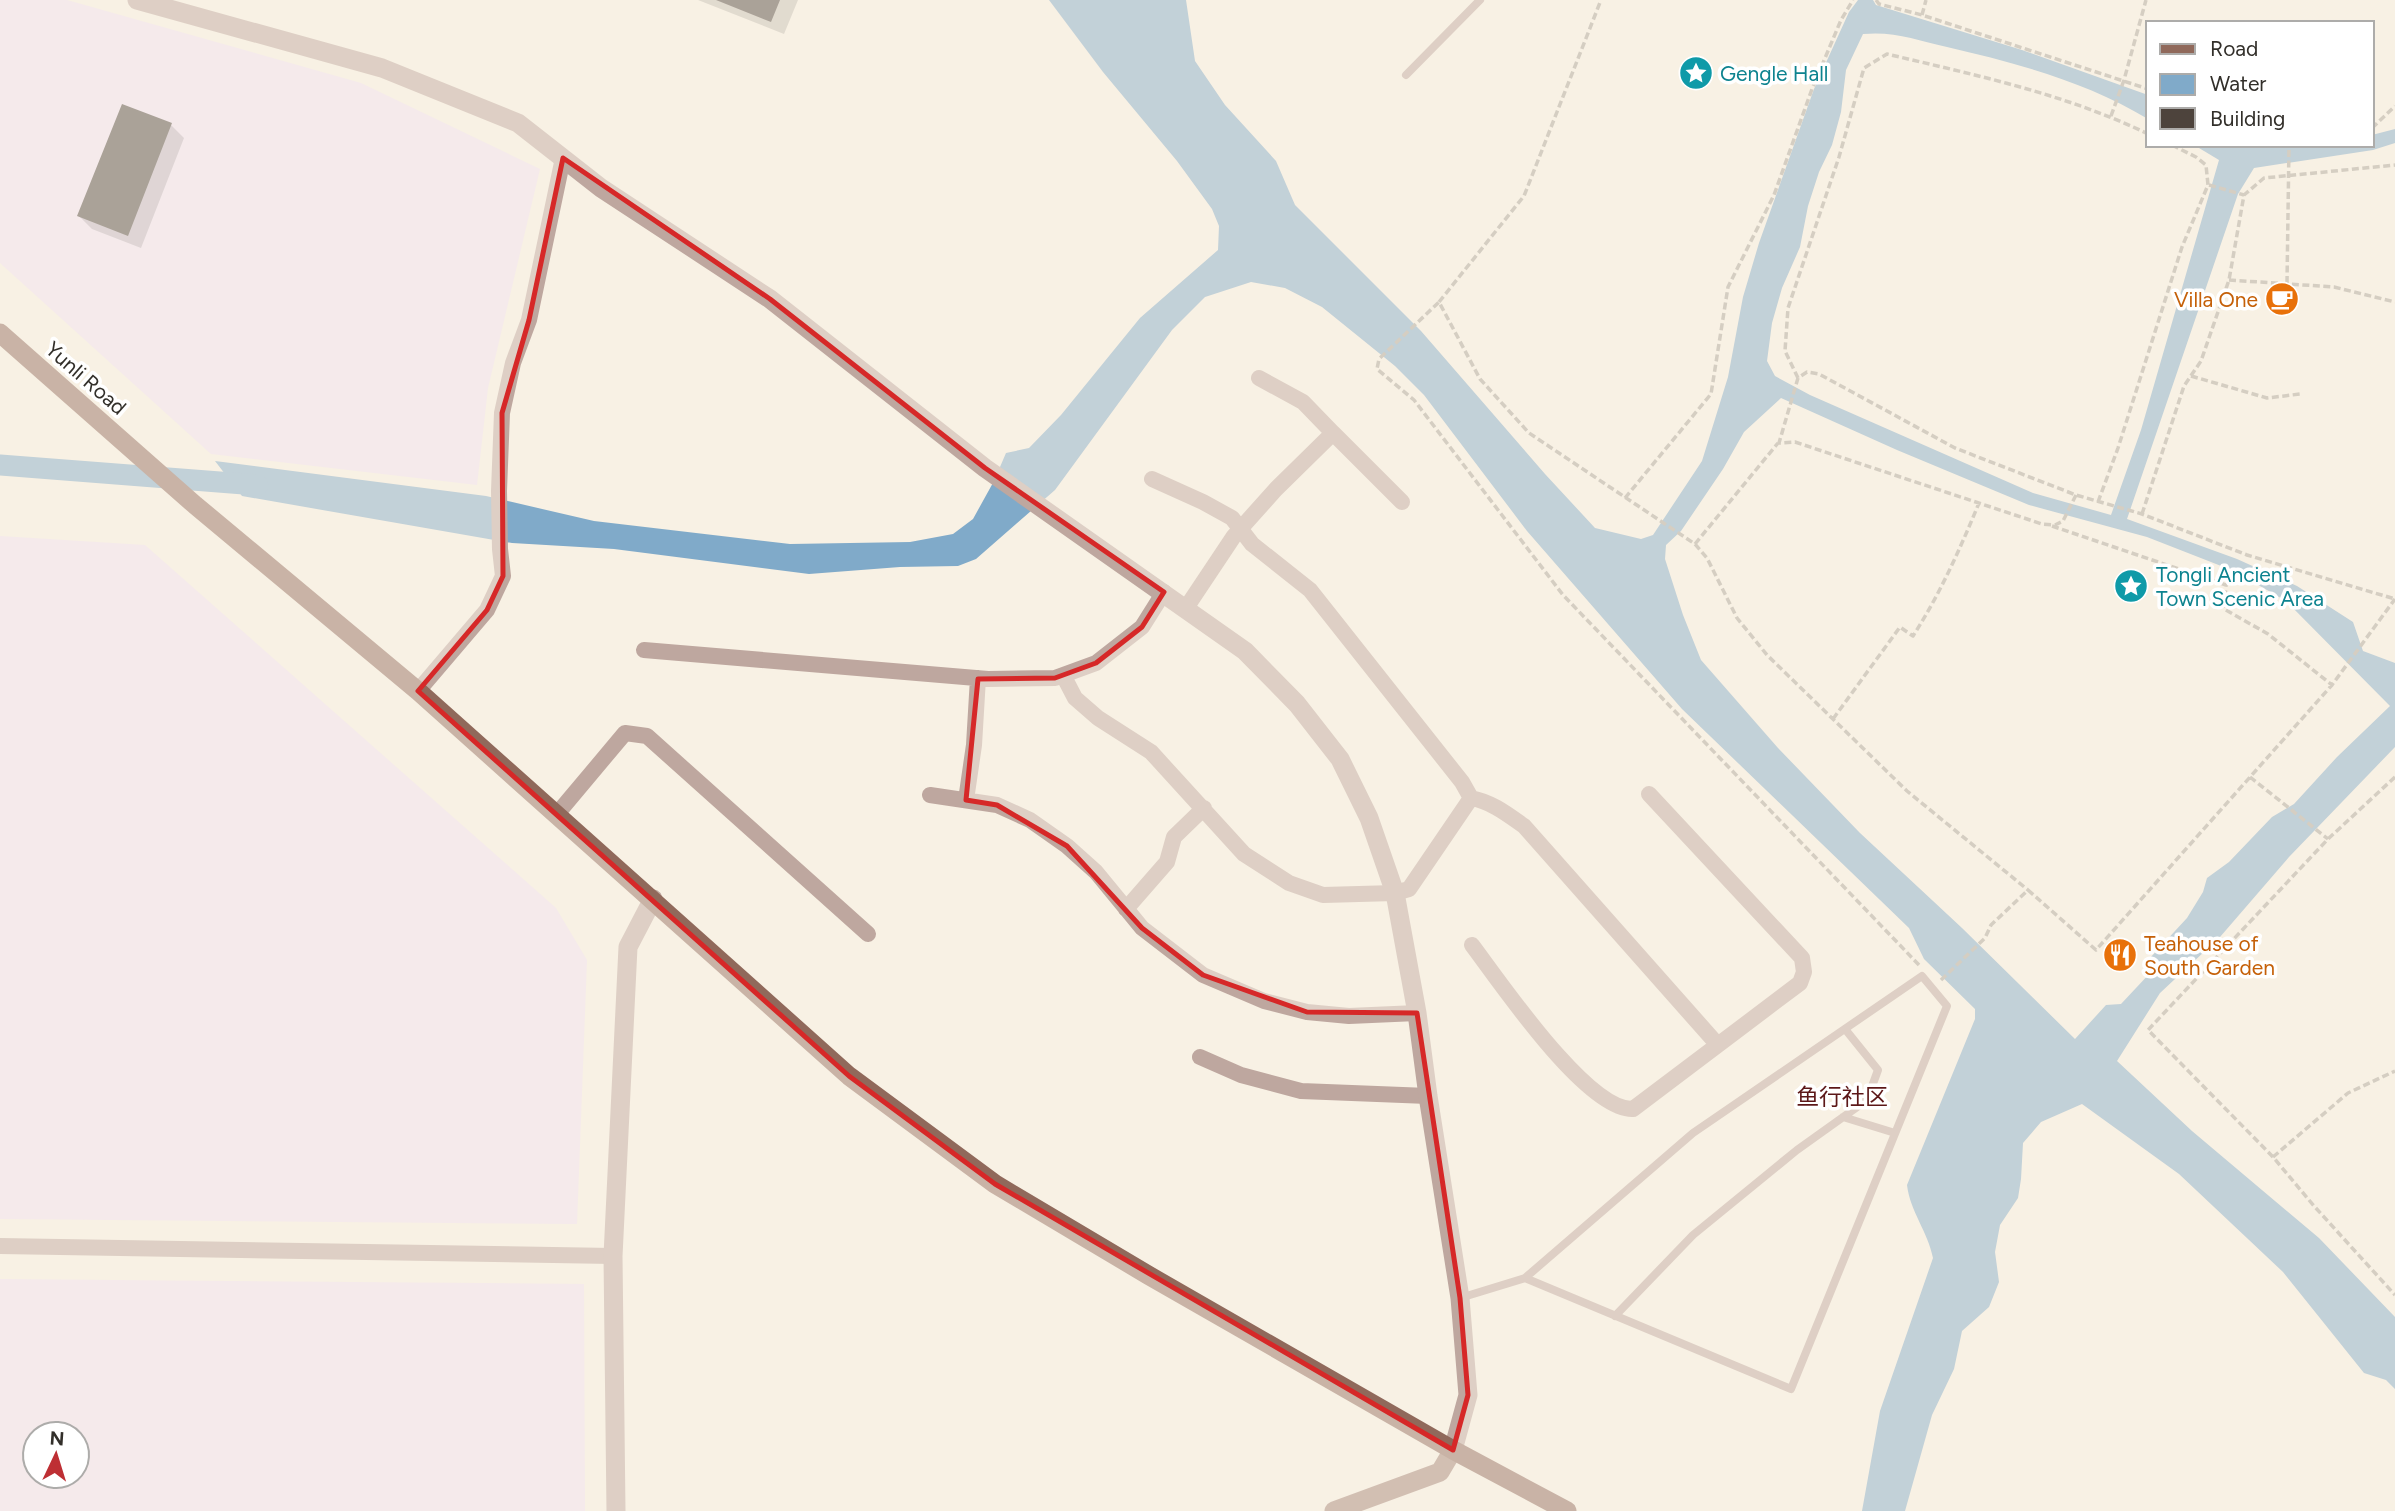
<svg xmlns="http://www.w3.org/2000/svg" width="2395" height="1511" font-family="Figtree,'Noto Sans SC',sans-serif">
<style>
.industrial{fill:#f1e2f4;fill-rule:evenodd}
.water{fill:#80aac9;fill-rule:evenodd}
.shadow{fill:#0003}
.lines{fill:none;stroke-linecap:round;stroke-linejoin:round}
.canal{stroke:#80aac9;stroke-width:21}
.building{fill:#4d433c}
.path{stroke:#aaa49a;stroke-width:3.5;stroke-dasharray:7 3.5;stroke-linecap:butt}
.service{stroke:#bea79f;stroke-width:8}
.minor{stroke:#bea79f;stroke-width:16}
.tertiary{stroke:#bea79f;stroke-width:19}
.secondary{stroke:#a48377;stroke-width:19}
.primary{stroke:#90695b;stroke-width:19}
.marked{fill:none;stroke:#d62828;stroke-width:5;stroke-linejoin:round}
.labels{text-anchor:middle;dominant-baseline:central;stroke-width:7;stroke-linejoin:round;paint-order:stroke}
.culture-label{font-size:21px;fill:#0d838f;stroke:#fff;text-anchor:start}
.food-label{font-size:21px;fill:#c56008;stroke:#fff;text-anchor:end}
.street-label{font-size:21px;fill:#322f2a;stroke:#fff}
.neighbourhood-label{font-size:23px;fill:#5c1718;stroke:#fff}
</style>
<rect width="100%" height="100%" fill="#f8f1e4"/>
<path class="industrial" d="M0 0H67L361 83 540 169 488 388 477 485 211 454 0 263Z
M0 536 145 545 556 908 587 960 577 1224 0 1219Z
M0 1279 584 1284 585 1511H0ZM77 1434V1476H35V1434Z"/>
<path class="water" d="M1049 0H1186L1195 61 1225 105 1276 161 1295 205 1421 331 1545 474 1595 528 1641 539 1653 535 1702 461 1728 377 1743 297 1759 243 1814 89 1849 12 1858 0H1873L1876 5 2022 50 2148 95V119C2087 82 2016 63 1947 47 1917 40 1894 31 1863 34L1846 70 1841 112 1832 145 1819 172 1808 206 1800 247 1782 288 1772 323 1767 361 1775 376 1810 395 2033 493 2111 515 2141 430 2219 160 2194 145H2372V135L2395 129V143L2373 150 2254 168 2238 194 2127 519 2237 559 2297 586 2353 622 2363 651 2395 663V747L2289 857 2220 937 2160 993 2117 1061 2192 1131 2319 1238 2395 1317V1389L2386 1380 2364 1373 2283 1272 2179 1174 2082 1104 2041 1122 2023 1143 2021 1179 2018 1198 2000 1225 1995 1252 1999 1282 1989 1307 1962 1331 1954 1369 1932 1415 1905 1511H1862L1880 1411 1933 1258C1928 1232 1910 1211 1907 1185L1975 1019V1009L1924 959 1909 928 1682 709 1527 531 1424 395 1395 366 1322 307 1285 288 1251 282 1205 297 1172 330 1055 490 976 559 958 566 900 567 809 574 614 549 512 543 242 496 215 461 486 496 594 521 790 544 910 542 953 534 973 519 994 481 1006 453 1029 448 1061 415 1140 318 1218 250 1219 226 1212 209 1177 161 1103 72ZM1781 398 1897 450 2029 505 2147 537 2234 571 2286 601 2390 706 2337 757 2294 804 2272 817 2229 862 2207 878 2203 892 2187 918 2150 958 2151 972 2121 1004 2106 1005 2075 1039 1962 928 1860 833 1778 748 1701 660 1683 615 1665 559 1666 545 1681 531 1723 469 1744 432Z"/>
<path class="shadow" d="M698 0H798L784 34Z
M171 125 184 138 141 248 92 229 79 216Z"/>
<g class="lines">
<path class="canal" d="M0 465 258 485"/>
</g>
<path class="building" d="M716 0H780L771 22Z
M122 104 172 123 128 236 77 216Z"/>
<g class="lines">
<path class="path" d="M1876 0 1879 4 1922 15 2148 89
M1922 15 1926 0
M2111 116 2124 80 2146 0
M2372 128 2395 106
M2209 185 2244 195
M2229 280 2334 287 2395 302
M2287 283 2289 145
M1439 302 1524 196 1601 0
M2191 376 2267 398 2300 394
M1798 378 1785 351 1788 308 1839 157 1864 68 1887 54C1975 75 2066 94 2148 134
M2076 495 2063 521 2055 525 2042 524 1795 442 1779 443 1798 378 1807 372 1819 374 1955 448 2076 495 2142 514 2247 555 2395 599
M1625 498 1711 394 1728 287 1774 195 1812 89 1841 20 1853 0
M2098 502 2118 448 2182 247 2208 185 2206 165 2196 157 2172 145
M2142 514 2184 386 2201 361 2229 280 2244 195 2264 178 2395 165
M2052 526 2226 585 2224 609 2268 634 2332 685
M1695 544 1778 443
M1833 719 1900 627 1913 636C1940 594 1960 549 1979 503
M2250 777 2328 839
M2395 777 2328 839 2148 1030 2273 1157 2314 1206 2395 1295
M1919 965 1563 595 1414 400 1377 369 1379 359 1439 302 1480 379 1529 433 1695 544 1707 558 1737 618 1767 655 1907 791 2028 890
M1941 980 1985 938 1991 925 2028 890 2096 950 2332 685 2395 599
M2273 1157 2348 1093 2395 1071"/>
<path class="service" d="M1406 75 1480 0
M1843 1117 1895 1133
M1460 1298 1525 1278 1693 1133 1922 976 1947 1006 1791 1389 1525 1278
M1615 1316 1693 1235 1797 1150 1867 1100 1878 1070 1845 1029"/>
<path class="minor" d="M1259 378 1303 402 1333 433
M1152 479 1203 502 1232 518 1252 544 1310 590 1462 782 1471 798
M1186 608 1234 536 1276 489 1333 433 1402 502
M644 650 988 679 1055 678 1096 663 1142 627 1164 592
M1063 675 1075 698 1098 718 1151 752 1244 854 1289 883 1323 895 1395 893 1409 889 1471 798C1492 802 1507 814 1524 826L1717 1044
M418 691 487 610 503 576 500 549 499 491 502 413 513 363 529 320 563 158
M930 795 997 805 1030 820 1067 846 1096 872 1142 928 1203 975 1264 1001 1307 1012 1349 1016 1417 1013
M966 800 974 745 978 678
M557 814 625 733 647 736 868 934
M1126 909 1167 862 1174 837 1204 808
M1472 945C1500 982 1587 1111 1633 1109L1800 983 1804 972 1802 958 1649 794
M1200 1057 1241 1075 1301 1091 1428 1096
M0 1246 613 1256"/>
<path class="tertiary" d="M137 0 382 68 518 123 601 188 770 299 985 468 1245 651 1297 704 1340 759 1369 818 1395 893 1417 1013 1428 1096 1460 1298 1468 1395 1453 1450
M616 1511 613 1256 628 947 653 899"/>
<path class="secondary" d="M1334 1511 1440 1472 1453 1450"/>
<path class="primary" d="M0 333 195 505 418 691 849 1076 995 1184 1148 1275 1453 1450 1567 1511"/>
</g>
<path d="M0 0H2395V1511H0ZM563 158 770 299 985 468 1164 592 1142 627 1096 663 1055 678 978 679 966 800 997 805 1067 846 1142 928 1203 975 1307 1012 1417 1013 1460 1298 1468 1395 1453 1450 995 1184 849 1076 418 691 487 610 503 576 502 413 529 320Z" fill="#f8f1e4" fill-opacity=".55" fill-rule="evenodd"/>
<path class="marked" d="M563 158 770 299 985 468 1164 592 1142 627 1096 663 1055 678 978 679 966 800 997 805 1067 846 1142 928 1203 975 1307 1012 1417 1013 1460 1298 1468 1395 1453 1450 995 1184 849 1076 418 691 487 610 503 576 502 413 529 320Z"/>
<defs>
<g id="sight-disc" transform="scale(1.75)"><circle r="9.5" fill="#0f9aa8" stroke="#fff"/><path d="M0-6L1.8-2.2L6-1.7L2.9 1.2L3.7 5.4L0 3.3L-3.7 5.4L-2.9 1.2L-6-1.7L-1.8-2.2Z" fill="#fff"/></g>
<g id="cafe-disc" transform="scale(1.75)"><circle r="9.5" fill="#e8710a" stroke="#fff"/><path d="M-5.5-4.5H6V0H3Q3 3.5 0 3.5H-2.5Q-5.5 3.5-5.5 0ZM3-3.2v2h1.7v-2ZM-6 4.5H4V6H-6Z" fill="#fff"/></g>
<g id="restaurant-disc" transform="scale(1.75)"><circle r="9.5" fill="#e8710a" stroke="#fff"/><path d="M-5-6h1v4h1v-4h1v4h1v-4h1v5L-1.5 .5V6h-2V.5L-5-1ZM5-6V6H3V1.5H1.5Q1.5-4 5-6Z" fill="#fff"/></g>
</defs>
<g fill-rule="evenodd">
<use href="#sight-disc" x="1696" y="73"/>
<use href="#cafe-disc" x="2282" y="299"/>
<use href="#sight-disc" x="2131" y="586"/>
<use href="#restaurant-disc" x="2120" y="955"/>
</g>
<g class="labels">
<g class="culture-label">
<text x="1720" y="73">Gengle Hall</text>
<text x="2156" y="574">Tongli Ancient<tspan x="2156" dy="24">Town Scenic Area</tspan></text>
</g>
<g class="food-label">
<text x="2258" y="299">Villa One</text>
<text x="2144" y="943" text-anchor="start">Teahouse of<tspan x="2144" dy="24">South Garden</tspan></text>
</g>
<g class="street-label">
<text transform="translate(86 378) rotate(41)">Yunli Road</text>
</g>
<g class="neighbourhood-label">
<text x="1842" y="1097">鱼行社区</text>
</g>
</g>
<rect x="2146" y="21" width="228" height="126" fill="#ffffff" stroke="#adacaa" stroke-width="2"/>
<rect x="2160" y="44" width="35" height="10" fill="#90695b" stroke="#adacaa" stroke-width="2"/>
<text x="2210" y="56" font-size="21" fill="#322f2a">Road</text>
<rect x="2160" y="74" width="35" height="21" fill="#80aac9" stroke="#adacaa" stroke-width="2"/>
<text x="2210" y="91" font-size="21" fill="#322f2a">Water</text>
<rect x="2160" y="108" width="35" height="21" fill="#4d433c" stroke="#adacaa" stroke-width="2"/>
<text x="2210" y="126" font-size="21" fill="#322f2a">Building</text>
<g transform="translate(56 1455) rotate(4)"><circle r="33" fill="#ffffff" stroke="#adacaa" stroke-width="2"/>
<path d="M0-5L12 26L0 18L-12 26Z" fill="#be2f34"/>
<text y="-10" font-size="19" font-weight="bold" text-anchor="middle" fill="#322f2a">N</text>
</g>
</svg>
